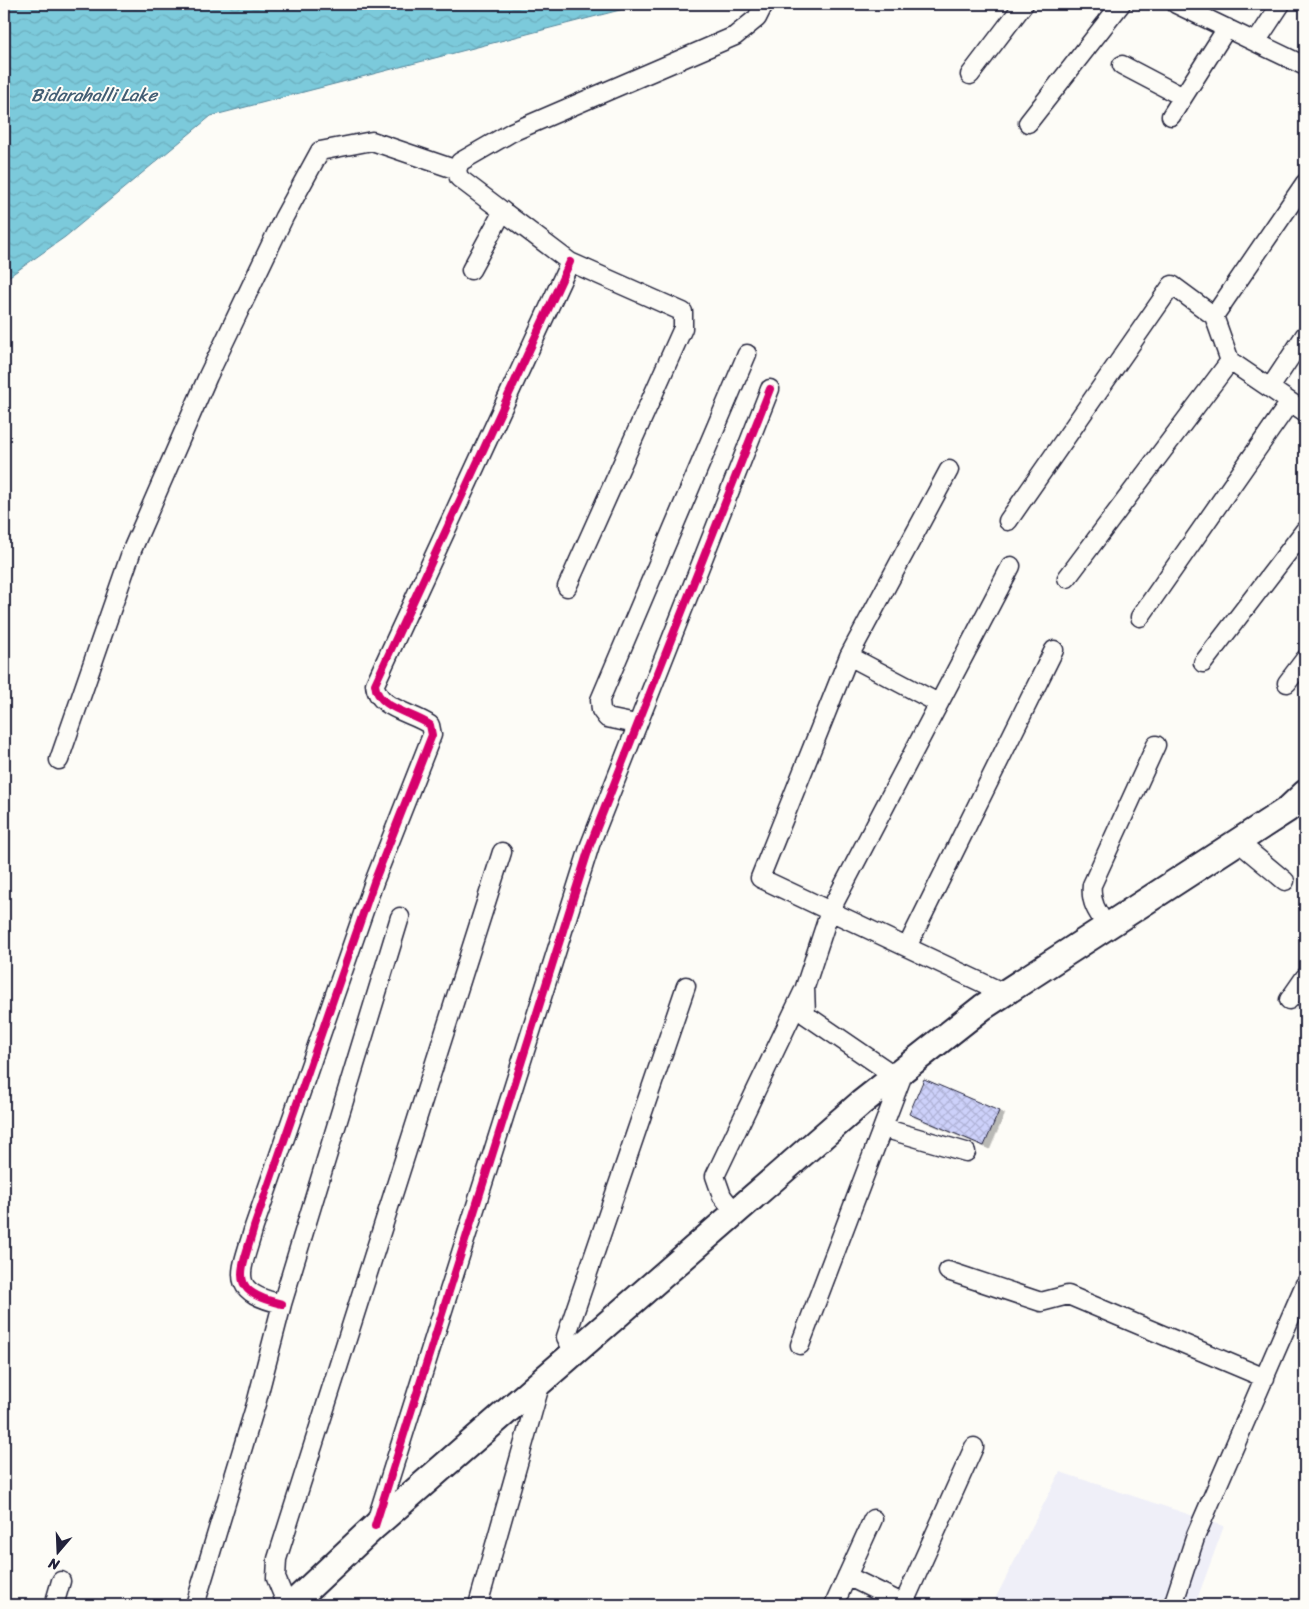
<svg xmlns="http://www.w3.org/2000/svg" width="1309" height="1609" font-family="Sriracha,sans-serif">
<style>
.built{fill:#efeff8}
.water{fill:url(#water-waves);stroke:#58879b}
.building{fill:url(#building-cross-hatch);stroke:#22223b;filter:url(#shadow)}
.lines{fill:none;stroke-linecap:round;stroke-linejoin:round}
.minor-casing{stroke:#22223b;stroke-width:21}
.secondary-casing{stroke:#22223b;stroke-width:29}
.minor{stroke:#fdfcf7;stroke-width:18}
.secondary{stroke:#fdfcf7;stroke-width:25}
.cycleway-casing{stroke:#fdfcf7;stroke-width:11}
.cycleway{stroke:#d6006c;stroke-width:8}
.labels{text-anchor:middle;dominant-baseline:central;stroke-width:4;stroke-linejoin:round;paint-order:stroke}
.water-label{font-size:18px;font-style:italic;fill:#425d73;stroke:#fdfcf7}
</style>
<defs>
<pattern id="water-waves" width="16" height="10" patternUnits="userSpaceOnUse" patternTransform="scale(1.25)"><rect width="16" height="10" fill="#7ccadb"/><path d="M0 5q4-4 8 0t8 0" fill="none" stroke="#6badbd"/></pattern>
<pattern id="building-cross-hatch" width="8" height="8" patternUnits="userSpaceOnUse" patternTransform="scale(1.25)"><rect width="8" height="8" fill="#cdd1fa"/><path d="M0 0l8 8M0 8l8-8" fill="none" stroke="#b0b3d7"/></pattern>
<filter id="shadow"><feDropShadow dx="5.5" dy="3" stdDeviation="0" flood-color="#0004"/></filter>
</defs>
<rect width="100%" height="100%" fill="#fdfcf7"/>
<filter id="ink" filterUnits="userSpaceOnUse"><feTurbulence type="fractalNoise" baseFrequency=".02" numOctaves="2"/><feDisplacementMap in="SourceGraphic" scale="10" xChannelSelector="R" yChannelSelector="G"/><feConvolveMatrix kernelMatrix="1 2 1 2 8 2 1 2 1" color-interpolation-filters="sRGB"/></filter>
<g filter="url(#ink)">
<path class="built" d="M1060 1472 1224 1526 1195 1605H992Z"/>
<path class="water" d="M4 4H643L211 116 65 237 4 280Z"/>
<path class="building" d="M924 1079 999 1111 984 1146 909 1114Z"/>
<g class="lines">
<g class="minor-casing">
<path id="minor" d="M1176 4 1305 66
M1256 42 1281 4
M1122 65 1183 97
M970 75 1024 4
M1171 116 1227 28
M1028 123 1121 4
M471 270 503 211
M1214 316 1305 183
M1270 388 1305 335
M949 470 849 656 760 878 1004 993
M1008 521 1172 285 1214 316 1230 361
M1067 578 1230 361 1305 412
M567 587 683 328V312L570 262 459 178 457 170 460 162 512 132 735 36 757 18 764 4
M1140 617 1290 402
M849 656 938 703
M1203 663 1305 530
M1287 683 1305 659
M636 724 607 718 601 710 600 700 747 354
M59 760 132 550 208 376 284 217 320 151 372 141 457 170
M1237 841 1285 881
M1107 926C1097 912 1090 902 1092 885L1156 745
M907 947 1054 650
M1289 1000 1305 977
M895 1076 806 1015 805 987 830 911 1011 566
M883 1128 966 1152
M734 1211 722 1196 715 1176 803 992
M948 1271 1041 1302 1068 1295 1265 1378
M282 1304C225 1291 242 1272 254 1227L374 882 432 735 430 725C412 712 377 709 375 684L570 262
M800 1345 905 1069
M574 1353 566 1337 686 986
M375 1525 590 845 770 389
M847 1576 904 1604
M54 1605 61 1581
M195 1605 256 1404 282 1304 400 917
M287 1605 276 1578 277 1559 502 852
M478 1605 541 1382
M834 1605 873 1519
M903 1605 974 1447
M1173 1605 1196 1535 1305 1284"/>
</g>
<g class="secondary-casing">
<path id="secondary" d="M291 1605 375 1526 861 1103 983 1007 1288 809 1305 793"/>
</g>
<use href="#minor" class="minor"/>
<use href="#secondary" class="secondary"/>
<g class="cycleway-casing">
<path id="cycleway" d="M282 1304C225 1291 242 1272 254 1227L374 882 432 735 430 725C412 712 377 709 375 684L570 262
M375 1526 590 845 770 389"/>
</g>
<use href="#cycleway" class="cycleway"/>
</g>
</g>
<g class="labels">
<g class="water-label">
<text x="94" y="95">Bidarahalli Lake</text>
</g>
</g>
<rect width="1309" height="1609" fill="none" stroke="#fdfcf7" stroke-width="20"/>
<rect x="10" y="10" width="1289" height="1589" fill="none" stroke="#22223b" stroke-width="2" filter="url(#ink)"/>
<g transform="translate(58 1552) rotate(199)" stroke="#fdfcf7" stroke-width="4" paint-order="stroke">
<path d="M0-4L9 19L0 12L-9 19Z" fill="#22223b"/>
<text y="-8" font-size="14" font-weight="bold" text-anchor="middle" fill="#22223b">N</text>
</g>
</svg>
